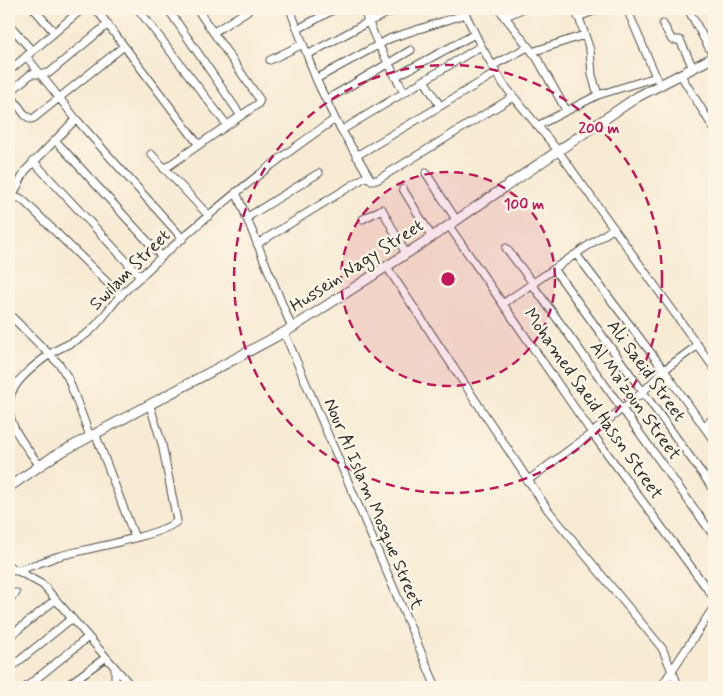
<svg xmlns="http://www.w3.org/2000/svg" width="723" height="696" font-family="Mynerve,sans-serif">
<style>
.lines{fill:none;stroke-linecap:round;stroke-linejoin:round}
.street-casing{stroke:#4a4844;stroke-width:9}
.secondary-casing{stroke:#4a4844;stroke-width:11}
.street{stroke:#fff;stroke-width:7}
.secondary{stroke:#fff;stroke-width:9}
.ring{fill:none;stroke:#c2185b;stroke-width:2.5;stroke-dasharray:9 6}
.labels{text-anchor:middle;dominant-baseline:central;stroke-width:5;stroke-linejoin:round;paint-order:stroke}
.street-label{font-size:18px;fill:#2b2b2b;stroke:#fcf5e5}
.centre{fill:#c2185b;stroke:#fcf5e5;stroke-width:2.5}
.ring-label{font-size:15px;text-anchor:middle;font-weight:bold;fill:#c2185b;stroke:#fcf5e5;stroke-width:5;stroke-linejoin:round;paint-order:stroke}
</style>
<rect width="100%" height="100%" fill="#fcf5e5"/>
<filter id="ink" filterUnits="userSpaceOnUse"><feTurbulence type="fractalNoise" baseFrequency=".02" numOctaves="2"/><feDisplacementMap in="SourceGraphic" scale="10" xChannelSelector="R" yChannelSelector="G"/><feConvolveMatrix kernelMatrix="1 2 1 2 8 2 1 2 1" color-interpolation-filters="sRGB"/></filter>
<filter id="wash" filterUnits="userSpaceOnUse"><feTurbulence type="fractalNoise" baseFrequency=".0096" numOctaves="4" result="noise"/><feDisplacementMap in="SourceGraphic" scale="20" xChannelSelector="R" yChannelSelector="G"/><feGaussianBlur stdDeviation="1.12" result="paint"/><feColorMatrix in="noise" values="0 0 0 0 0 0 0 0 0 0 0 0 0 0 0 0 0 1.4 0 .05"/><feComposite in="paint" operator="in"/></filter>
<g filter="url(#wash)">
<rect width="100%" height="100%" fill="#f7ebd3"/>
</g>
<g filter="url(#ink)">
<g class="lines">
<g class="street-casing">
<path id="street" d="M34 9 54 32
M96 9 199 145
M138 9 227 125
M168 9 241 116
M290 9 316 79 335 119 371 180H377L513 97
M363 9 378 44 404 92
M463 9 481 46 504 85 559 152 714 368
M499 9 537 58 566 110
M576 9 590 50 592 75 598 95
M627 9 657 79
M688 9 714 57
M504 17 522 9
M578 17 599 9
M9 24 32 51
M108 24 49 73 31 74 9 93 25 115 31 119 34 118 124 46
M663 24 672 40H680L693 68
M298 29 335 9
M214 32 250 9
M532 52 584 35
M307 55 368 22 397 9
M26 56 76 119 183 239
M270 60 303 44
M492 66 528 47
M9 71 82 9
M680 74 714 129
M395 77 475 34
M316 79 391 38 466 14
M424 80 440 106
M326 100 411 50
M537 126 598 95 656 77
M342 130 481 46
M55 140 162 257
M151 154 209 216
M356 156 496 73
M33 161 141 277
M164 169 258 104 260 100 197 9
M426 173 457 221
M403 189 432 237
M236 192 292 328
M9 197 20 198 26 203 121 296
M12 197 25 171 76 119
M246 218 319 173
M363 219 382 209 406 254
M449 226 592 433 714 598
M257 244 367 176
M506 248 533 283
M576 254 664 370 714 441
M387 267 548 510 662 648 679 687
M554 269 714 490
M532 284 714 536
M504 303 614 228
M9 314 60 365 68 378 90 436
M284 332 436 687
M704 426 714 418
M95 433 135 538
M39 465C26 446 4 423 10 398 13 381 36 364 50 354 63 345 77 342 89 332 101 322 109 308 119 297 132 284 147 271 160 258 216 207 274 161 335 119
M527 481 592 433 643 392 664 370 698 345
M9 566 43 585 132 687
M15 571C30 567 44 561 59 556 82 550 164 535 177 521L162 444 150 406
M9 599 16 593
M9 637 55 600
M9 669 71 619
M26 687 87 638
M65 687 105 658
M115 687V670
M661 687 714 607"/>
</g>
<g class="secondary-casing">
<path id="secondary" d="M9 487 54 456 292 328 432 237 637 97 714 57"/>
</g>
<use href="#street" class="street"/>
<use href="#secondary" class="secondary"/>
</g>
</g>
<circle cx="448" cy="279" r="107" fill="#c2185b" fill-opacity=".12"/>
<g class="ring">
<circle cx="448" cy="279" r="107"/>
<circle cx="448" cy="279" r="214"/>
</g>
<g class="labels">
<g class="street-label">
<text transform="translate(357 266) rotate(-33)">Hussein Nagy Street</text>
<text transform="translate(130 270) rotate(-45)">Swilam Street</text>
<text transform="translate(646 371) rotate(54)">Ali Saeid Street</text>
<text transform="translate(635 401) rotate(54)">Al Ma'zoun Street</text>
<text transform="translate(593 404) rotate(55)">Mohamed Saeid Hassn Street</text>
<text transform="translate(373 504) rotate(67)">Nour Al Islam Mosque Street</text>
</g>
</g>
<circle cx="448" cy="279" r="8" class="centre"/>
<g class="ring-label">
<text x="599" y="133">200 m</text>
<text x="524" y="209">100 m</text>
</g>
<rect width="723" height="696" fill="none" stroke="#fcf5e5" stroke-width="30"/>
</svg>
